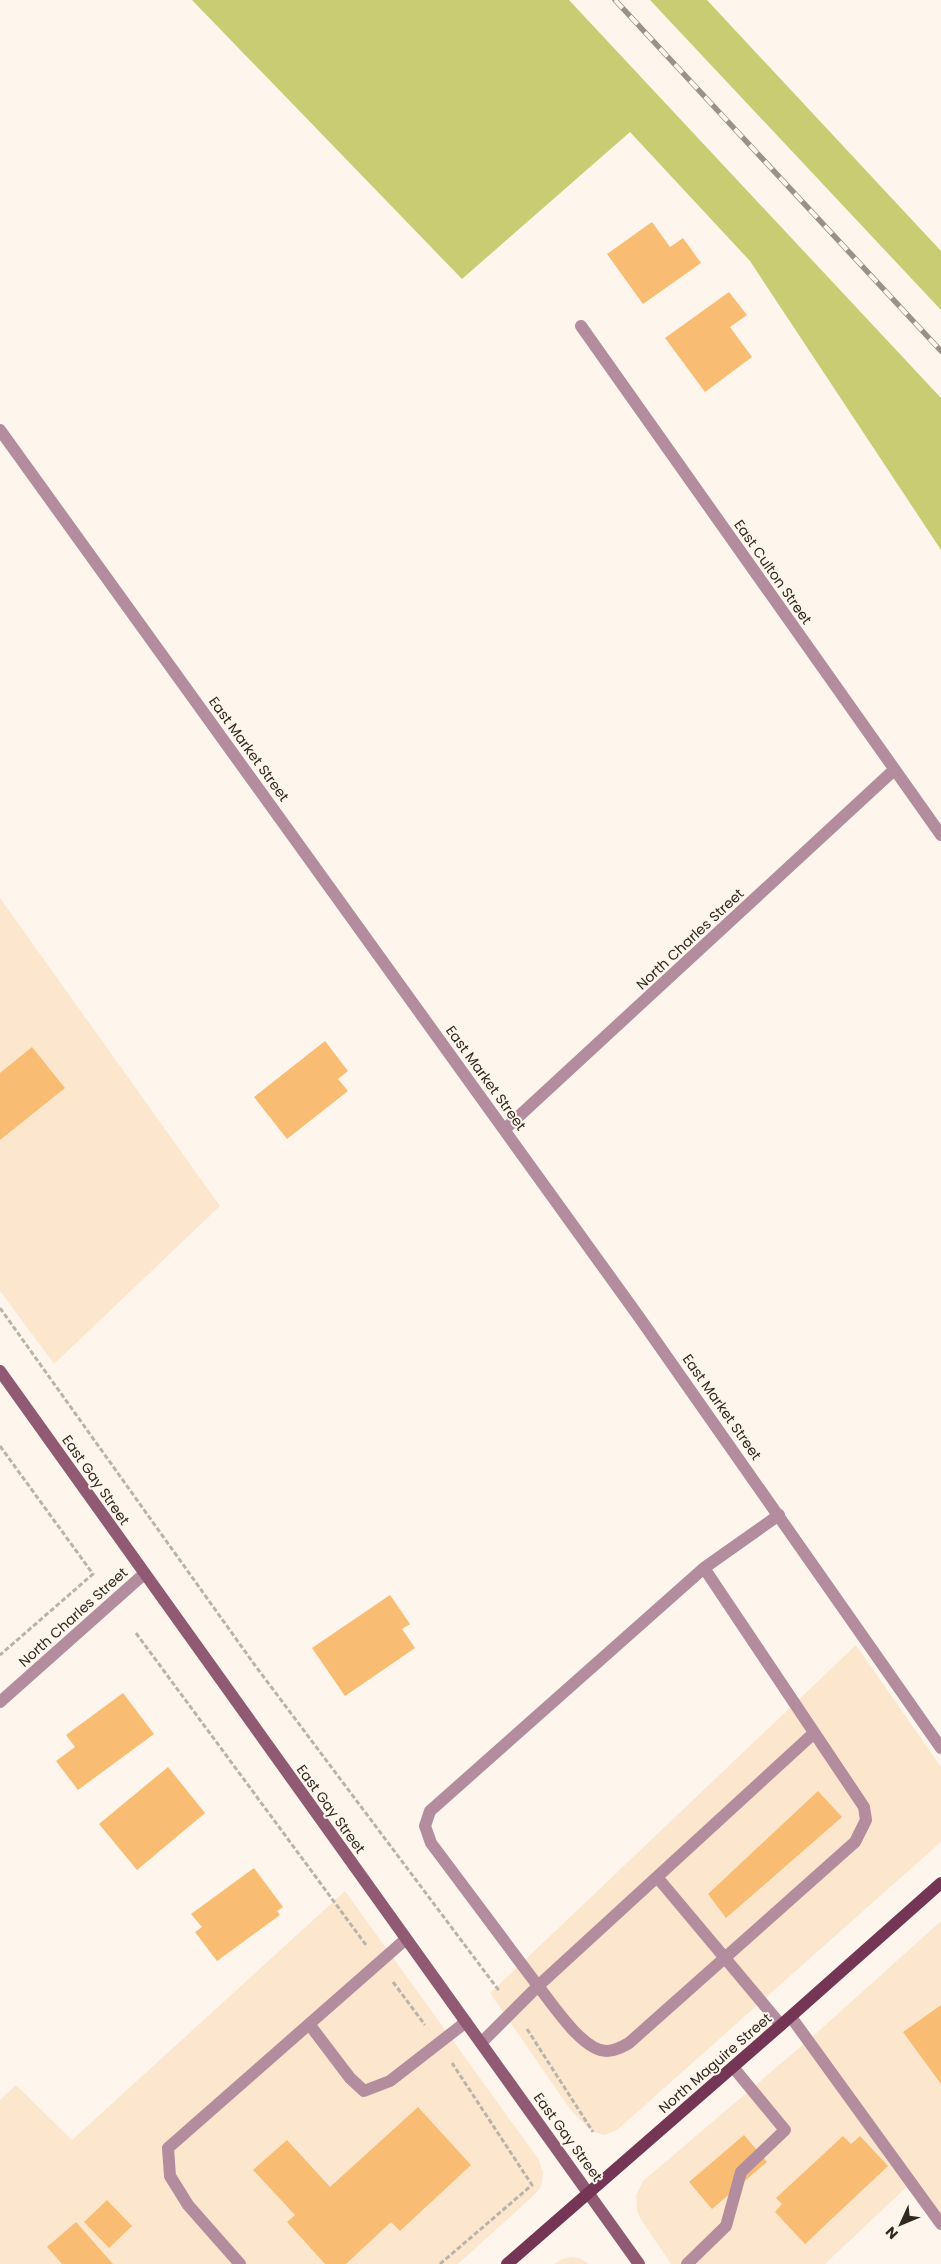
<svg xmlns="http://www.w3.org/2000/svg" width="941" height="2264" font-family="Poppins,sans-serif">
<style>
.built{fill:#fce7ce}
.forest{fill:#c9cc72}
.building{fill:#f8bd73}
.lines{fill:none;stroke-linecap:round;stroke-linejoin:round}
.path{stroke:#bbb3a9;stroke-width:3;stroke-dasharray:5 2.5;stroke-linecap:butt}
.service{stroke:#b38d9d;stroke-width:12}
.minor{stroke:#b38d9d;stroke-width:12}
.secondary{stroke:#905a73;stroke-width:12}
.primary{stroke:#753655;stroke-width:12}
.rail-casing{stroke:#9a9288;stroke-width:5.5}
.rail{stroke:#fef6ec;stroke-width:4;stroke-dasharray:11;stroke-linecap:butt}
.labels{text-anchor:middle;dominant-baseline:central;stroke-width:4;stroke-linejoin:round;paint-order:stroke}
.street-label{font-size:14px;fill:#312920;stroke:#fef6ec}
</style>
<rect width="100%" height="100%" fill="#fef6ec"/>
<path class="built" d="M0 898 220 1206 54 1364 0 1291Z
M856 1645 941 1767V1842L617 2130 605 2135 593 2132 572 2112 490 1993Z
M345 1891 539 2160 543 2173 541 2187 532 2197 458 2264H0V2100L16 2085 72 2140Z
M941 1921V2223L912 2182 825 2264H671L640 2218 637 2211 636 2195 643 2181 812 2037Z
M571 2257 579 2258 589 2264H554L562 2259Z"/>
<path class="forest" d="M192 0H569L941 398V550L750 261 630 132 462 279Z
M650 0H707L941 251V310Z"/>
<path class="building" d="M652 222 670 247 683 238 701 263 643 304 607 254Z
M729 292 747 315 730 327 752 357 705 392 665 338Z
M325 1041 348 1071 338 1079 348 1091 287 1139 254 1097Z
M32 1047 65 1088 0 1140V1073Z
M390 1595 410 1624 402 1629 415 1648 345 1696 312 1648Z
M123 1693 154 1734 78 1790 56 1761 75 1747 66 1735Z
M168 1767 205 1813 137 1870 99 1824Z
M818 1791 842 1817 726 1918 708 1894Z
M254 1868 283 1907 277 1911 280 1915 217 1961 195 1932 202 1927 191 1914Z
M941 2005V2084L903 2032Z
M418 2107 471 2165 400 2231 391 2222 346 2264H325L287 2222 295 2215 253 2170 287 2140 330 2187Z
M744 2135 767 2162 712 2209 689 2182Z
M843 2136 851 2144 860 2136 888 2166 805 2244 775 2212 782 2204 776 2198Z
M107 2200 132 2226 109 2248 84 2222Z
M76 2222 113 2264H62L47 2247Z"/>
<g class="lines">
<path class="path" d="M0 1308 254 1664 500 1992
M0 1446 93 1574 0 1655
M136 1633 366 1945
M393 1982 425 2025
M527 2029 593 2132
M440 2264 532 2185 452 2063"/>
<path class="service" d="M704 1568 864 1807 866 1820 855 1842 629 2043C622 2047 615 2051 607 2051 583 2052 552 2003 538 1986L814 1733
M657 1877 781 2025
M791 2017 941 2224
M309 2024 350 2078 364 2091 390 2081 466 2022
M481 2043 538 1986 431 1843 425 1826 430 1811 704 1568 779 1515
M240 2264 188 2205 170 2176 168 2148 406 1939
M687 2264 726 2226 741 2172 785 2130 733 2067"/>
<path class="minor" d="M581 326 941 835
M0 430 639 1317 941 1748
M505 1129 894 770
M0 1702 144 1574"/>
<path class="secondary" d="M0 1371 639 2264"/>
<path class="primary" d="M507 2264 781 2025 941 1883"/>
<g class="rail-casing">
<path id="rail" d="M615 0 941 351"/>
</g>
<use href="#rail" class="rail"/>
</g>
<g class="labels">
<g class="street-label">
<text transform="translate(773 572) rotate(55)">East Culton Street</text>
<text transform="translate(249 749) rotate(54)">East Market Street</text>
<text transform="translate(690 939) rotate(-43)">North Charles Street</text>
<text transform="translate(486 1078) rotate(54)">East Market Street</text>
<text transform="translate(722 1407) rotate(55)">East Market Street</text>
<text transform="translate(96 1480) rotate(55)">East Gay Street</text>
<text transform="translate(73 1617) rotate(-42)">North Charles Street</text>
<text transform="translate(331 1809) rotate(54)">East Gay Street</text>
<text transform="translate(715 2063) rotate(-41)">North Maguire Street</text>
<text transform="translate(568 2137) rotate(54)">East Gay Street</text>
</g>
</g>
<g transform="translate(901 2224) rotate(226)" stroke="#fef6ec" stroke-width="4" paint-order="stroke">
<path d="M0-4L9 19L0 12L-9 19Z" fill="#312920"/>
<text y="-8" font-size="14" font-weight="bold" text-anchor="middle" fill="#312920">N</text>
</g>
</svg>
